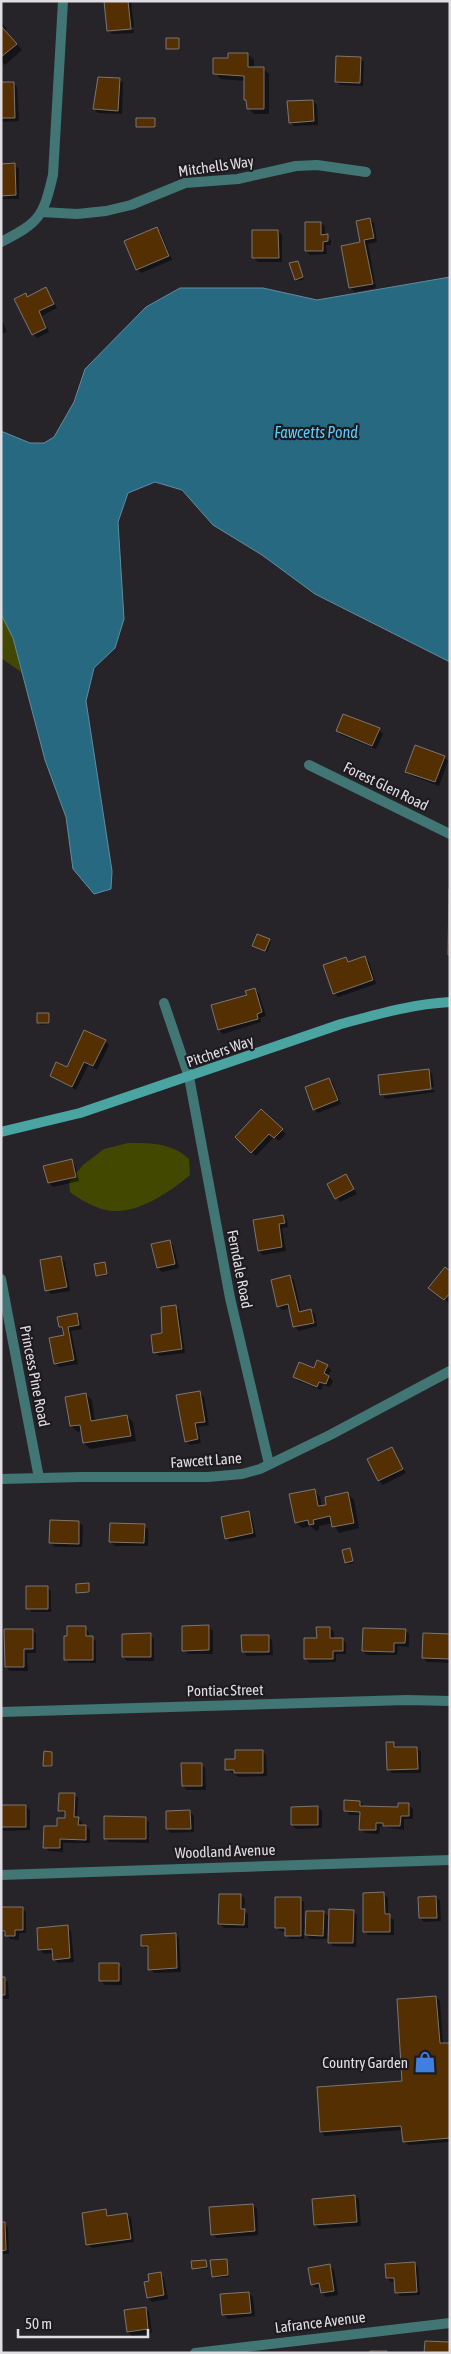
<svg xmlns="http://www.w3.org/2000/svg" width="451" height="2354" font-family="'Asap Condensed',sans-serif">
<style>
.green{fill:#424800}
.water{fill:#286982;stroke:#5f8c9f}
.shadow{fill:#0007}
.building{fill:#542f02;stroke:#7c7570}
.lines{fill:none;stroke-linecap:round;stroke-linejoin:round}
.minor{stroke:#417675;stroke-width:10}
.secondary{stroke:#49a4a2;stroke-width:10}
.labels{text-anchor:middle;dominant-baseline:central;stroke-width:4.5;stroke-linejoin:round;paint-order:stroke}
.street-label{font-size:15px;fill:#e0dee2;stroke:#1d1a20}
.poi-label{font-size:15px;fill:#e0dee2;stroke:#1d1a20;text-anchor:end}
.water-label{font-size:16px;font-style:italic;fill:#56cffe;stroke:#1d1a20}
</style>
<rect width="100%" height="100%" fill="#272429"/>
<path class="green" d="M1 614 13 638 21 672 1 658Z
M128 1143C151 1143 172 1143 189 1159L190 1175C171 1191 142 1211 117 1211 101 1212 82 1201 70 1192L69 1182 83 1165 104 1149Z"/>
<path class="water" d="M450 277V662L315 594 262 555 213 525 182 490 155 482 128 493 118 522 124 619 115 648 94 668 86 701 112 871 111 889 94 894 73 869 66 817 45 760 13 638 1 614V431L30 443H44L54 437 74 402 85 369 146 307 180 288H263L317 300Z"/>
<path class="shadow" d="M105 1H131L134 27 110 29V32L134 30V33L112 34 108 30Z
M1 22 7 29 5 31 22 50 5 65 1 61Z
M179 39 180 50 167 48Z
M248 54 254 60V68H263L269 74V114H254L248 108V102L245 99V81L221 79 215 73 230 59Z
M360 58 364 62 363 86 340 85 336 81Z
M119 79 123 83 122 114 98 113 94 109 96 91Z
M13 83 17 87 19 121 1 122V84Z
M313 101 317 105 318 125 294 126 290 122Z
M154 120 156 128 137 126Z
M1 165H14L19 169V199H1Z
M370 219 374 223 377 242 368 244 376 288 355 292 351 288Z
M321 223 325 227V236L331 240V245H326L327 254 310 255 306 251Z
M157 229 161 233 172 260 141 273 137 269Z
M278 231 282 235V262H258L254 258Z
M298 262 304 279 297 281 296 279Z
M46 289 57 308 42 316 49 332 37 338 33 334 25 295 28 298Z
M1 318 7 332 1 334Z
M379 730 383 734 376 749 341 735 337 731Z
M444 757 448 761 439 786 410 775 406 771Z
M269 940 271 942 267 952 255 947Z
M365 958 369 962 376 984 338 997 334 993 346 959 350 963Z
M255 990 259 994 266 1016 260 1018 261 1022 223 1034 219 1030Z
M48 1014 50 1024 40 1025 39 1023Z
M105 1041 109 1045 97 1070 88 1065 76 1090 51 1076 67 1069Z
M428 1070 432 1074 434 1087 383 1094V1096L434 1090 435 1092 386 1099 382 1095 379 1076Z
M329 1079 333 1083 341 1104 318 1113 314 1109Z
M261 1111 286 1134 279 1141 274 1137 256 1156 236 1137Z
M71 1161 75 1165 79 1181 53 1187 49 1183Z
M346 1176 357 1194 340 1202 329 1184Z
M283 1216 287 1220 288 1227 282 1228 286 1251 263 1255 259 1251Z
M169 1241 173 1245 179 1268 162 1272 158 1268 152 1245Z
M61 1258 65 1262 70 1291 51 1294 47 1290Z
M104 1263 108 1275 99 1277 97 1275Z
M450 1272V1302L449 1303 434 1292Z
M290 1276 294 1280 301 1312 311 1310 315 1314 317 1326 299 1331 295 1327 290 1308 282 1310 278 1306Z
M175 1306 179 1310 185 1353 159 1356 155 1352Z
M76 1314 80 1318 82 1329 71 1331 78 1364 59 1367 55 1363 65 1336 60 1327Z
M327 1366 331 1370 328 1376 333 1381 330 1387 323 1385 321 1390 299 1381 295 1377Z
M200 1393 204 1397 209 1425 198 1427 201 1443 190 1445 186 1441Z
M86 1394 92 1400 95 1421 127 1416 133 1422 136 1441 90 1449 84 1443 82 1431 78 1432 71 1426Z
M392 1449 406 1473 383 1485 379 1481Z
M314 1491 320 1497 322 1507 348 1494 354 1500 359 1528 339 1533 333 1523 319 1526V1530L316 1531 311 1526 302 1528 296 1522Z
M248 1513 252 1517 256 1537 230 1542 226 1538Z
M79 1522 83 1526 82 1547H55L51 1543Z
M144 1525 148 1529V1546H115L111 1542Z
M1 1528 2 1529V1550H1Z
M350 1549 354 1563 347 1564 346 1562Z
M88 1584 90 1593 77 1592Z
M47 1587 51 1591V1612H32L28 1608Z
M209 1627 213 1631V1654H188L184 1650Z
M85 1628 89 1632V1637L96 1641V1663H69L65 1659Z
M330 1628 334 1632V1639H342L346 1643V1654H336V1662L310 1663 306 1659 318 1639Z
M32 1630 36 1634V1653H27L28 1671H10L6 1667Z
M405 1630 409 1634V1647L398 1646 397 1655H367L363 1651Z
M150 1635 154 1639V1661H127L123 1657Z
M450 1635V1663L427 1662 423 1658Z
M268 1636 272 1640 273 1655 247 1656 243 1652Z
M394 1743 398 1748H417L421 1752V1773H392L388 1769Z
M262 1751 266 1755 267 1776 239 1777 226 1769 236 1760Z
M52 1753 53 1767H46L45 1765Z
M201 1764 205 1768 206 1790H187L183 1786Z
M74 1794 78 1798 77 1818 82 1822V1826H86L90 1830V1843H63V1852L49 1851 45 1847 67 1819V1815L60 1811Z
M360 1802 364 1806 399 1808 409 1805 413 1809V1819H404V1830L380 1826 379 1834 365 1833 361 1829V1815H350L346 1811Z
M1 1806H26L30 1810V1830L1 1831Z
M318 1807 322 1811V1828L296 1829 292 1825Z
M190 1811 194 1816V1832L171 1833 167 1829Z
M145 1818 149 1822V1843L109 1842 105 1838Z
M384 1894 388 1898V1916L394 1920V1935H368L364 1931Z
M241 1895 245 1899 244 1910 248 1914V1928H224L220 1924Z
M436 1897 440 1901 441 1921 424 1922 420 1918Z
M300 1898 304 1902V1924L324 1912 328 1916 327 1939H310L304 1933V1939H290L286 1935V1932L280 1931 276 1927Z
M1 1908H22L26 1912V1933H19V1940L10 1939 6 1934 1 1933Z
M353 1911 357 1915 356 1947 333 1946 329 1942Z
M67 1927 71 1931 74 1962 58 1963 54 1959 53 1953 44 1954 40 1950Z
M175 1934 179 1938 181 1972 154 1973 150 1969 149 1950 143 1946Z
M118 1964 122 1968V1985H105L101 1981Z
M1 1978 8 1982 9 1999H1Z
M436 1997 440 2001 443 2044H450V2142L408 2145 404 2141 403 2130 325 2136 321 2132 404 2082Z
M355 2196 359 2200 361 2226 319 2229 315 2225Z
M253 2205 257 2209 258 2235 217 2238 213 2234Z
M106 2211 110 2217 127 2214 131 2218 134 2242 92 2248 88 2244Z
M4 2223 8 2227 9 2254H1V2224Z
M226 2260 229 2277 215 2278 213 2276Z
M205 2261 208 2269 193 2268Z
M414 2263 418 2267 420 2295 400 2296 396 2292V2282H391L387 2278Z
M330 2266 334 2270 338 2295 326 2297 322 2293 321 2287 316 2288 312 2284Z
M160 2274 164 2278 168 2299 152 2302 148 2298 150 2282Z
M249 2293 253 2297 255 2316 228 2319 224 2315Z
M145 2308 149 2312 152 2333 132 2336 128 2332Z"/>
<path class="building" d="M104 1H128L131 29 107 31Z
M1 26 17 44 1 57Z
M166 38H179V49H166Z
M228 53H248V67H264V109H247L246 100H244V76L213 74V58H228Z
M336 56 361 57 360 83 335 82Z
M98 77 120 78 118 111 93 109Z
M1 82H14L15 118H1Z
M313 100 314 121 289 123 287 101Z
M136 118H155V127H136Z
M15 163 16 195 1 196V164Z
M370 218 374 238 364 240 373 284 349 288 341 246 360 242 356 221Z
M305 222H321V235L328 234V241L323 242V251H305Z
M157 227 169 256 136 270 124 241Z
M252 230H278L279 258H252Z
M298 261 303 277 295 280 289 263Z
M46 287 54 304 39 311 46 328 32 335 14 299 26 293 27 297Z
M343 714 380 728 372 746 336 731Z
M415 745 445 756 435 782 405 772Z
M449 889H450V955H448Z
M257 934 270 939 265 951 252 946Z
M365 956 373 980 333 994 323 965 346 957 348 962Z
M255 988 262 1012 257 1014 258 1019 218 1030 211 1005 247 995 245 991Z
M37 1013H49V1023H37Z
M84 1030 106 1040 93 1066 84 1062 72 1087 50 1076 56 1062 67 1067Z
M429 1069 431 1089 380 1095 378 1075Z
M329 1078 338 1100 313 1110 305 1087Z
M261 1109 283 1129 274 1138 269 1134 251 1153 235 1137Z
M72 1159 76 1177 48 1183 43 1166Z
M346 1174 354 1189 335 1199 327 1184Z
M283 1215 285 1223 279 1224 282 1247 258 1251 253 1220Z
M170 1240 175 1264 157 1268 151 1244Z
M61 1256 67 1287 45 1291 40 1260Z
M105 1262 107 1274 96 1276 94 1264Z
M445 1267 450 1271V1293L444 1300 428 1288Z
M290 1275 299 1312 311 1309 314 1323 293 1327 288 1304 277 1307 271 1280Z
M176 1305 182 1349 153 1353 151 1335 162 1333 161 1307Z
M77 1313 79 1325 68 1327 74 1360 54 1364 49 1338 64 1335 62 1327H59L57 1317Z
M317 1360 328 1365 324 1373 329 1376 326 1384 319 1382 317 1387 293 1377 299 1362 314 1368Z
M200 1391 205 1422 195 1423 198 1439 185 1442 176 1395Z
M86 1393 91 1421 127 1415 131 1436 83 1443 80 1425 70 1426 65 1397Z
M392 1447 403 1469 378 1481 367 1459Z
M315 1489 318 1506 326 1505 325 1497 348 1492 354 1523 332 1527 330 1516 313 1520 314 1524 309 1525 308 1520 295 1523 289 1494Z
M249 1511 253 1533 225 1539 221 1517Z
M50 1520 79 1521V1544L49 1543Z
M110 1523 145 1524 144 1543 109 1542Z
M350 1548 353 1561 345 1563 342 1550Z
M89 1583V1592L76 1593V1584Z
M26 1586H48V1609H26Z
M209 1625V1650L182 1651V1626Z
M67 1626H86V1636H93V1660H64V1636H67Z
M316 1627H330V1638H343V1651H333V1659H304V1638H317Z
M363 1628 406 1629 405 1643H394V1652L362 1651Z
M4 1629H33V1649H24V1667H5Z
M151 1633V1657H122V1634Z
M423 1633 450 1634V1659L422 1658Z
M241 1635H269V1652H242Z
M386 1742H394V1747H417L418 1769 387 1770Z
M235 1750H263V1773H234V1770H225V1759H235Z
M44 1751 52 1752V1766H43Z
M181 1763H202V1786H182Z
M59 1793H75L74 1817H79L78 1825H86V1840L60 1839V1848H43L44 1826H57V1818H65V1811H58Z
M344 1800 360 1801V1806L398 1807V1803H409V1816H401L400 1826H383V1823H376V1830H359L360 1812 344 1811Z
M1 1805H26V1827H1Z
M318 1806V1825H291V1807Z
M190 1810 191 1829H166V1811Z
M104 1816 146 1817V1839H104Z
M384 1892 385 1914H390V1932H363V1893Z
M219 1894H241V1909H245L244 1925 218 1924Z
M436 1896 437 1918H419L418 1897Z
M275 1897H301V1936H285V1928H275Z
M1 1907H23V1930H15V1936H5V1931H1Z
M329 1909 354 1910 353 1943H328Z
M306 1911H324L323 1936 305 1935Z
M68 1925 70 1958 53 1960 52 1949 38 1950 37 1928Z
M176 1933 177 1968 148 1970V1946H141V1935Z
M99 1963H119V1981H99Z
M1 1977H5V1995H1Z
M436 1996 440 2043H450V2138L403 2142 401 2126 320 2132 317 2087 402 2081 397 1999Z
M355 2195 357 2222 314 2225 312 2199Z
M253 2204 255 2231 211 2235 209 2207Z
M106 2209 107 2216 127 2213 131 2239 86 2245 82 2213Z
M1 2222H5L6 2250 1 2251Z
M227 2259 228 2275 212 2277 210 2260Z
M206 2260 207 2267 192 2269 191 2261Z
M415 2262 417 2292 395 2293 394 2278H386L385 2264Z
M330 2264 334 2291 321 2293 319 2283 311 2285 308 2268Z
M161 2272 164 2295 147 2298 144 2282 149 2281 148 2274Z
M249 2292 251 2313 222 2315 220 2294Z
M146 2307 148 2329 127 2332 124 2310Z
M425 2341 450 2342V2353H424Z
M370 2351H387V2353H370Z"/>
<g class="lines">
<path class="minor" d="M42 212 77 214 106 211 131 205 185 183 238 179 296 166 317 165 366 172
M1 242C40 222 43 217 53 175L63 1
M309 765 450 834
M164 1003 189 1077 230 1298 269 1464
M1 1279 39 1478
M1 1479 81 1477H208L242 1474 260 1469 330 1435 450 1371
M1 1712 407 1700 450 1701
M1 1875 450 1860
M195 2353 450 2323"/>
<path class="secondary" d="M1 1132 80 1113 341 1024C378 1014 412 1004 450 1002"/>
</g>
<defs>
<g id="shop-bare" transform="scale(1.725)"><path d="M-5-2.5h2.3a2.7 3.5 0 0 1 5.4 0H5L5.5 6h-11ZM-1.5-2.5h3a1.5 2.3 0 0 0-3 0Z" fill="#3f7fe0" stroke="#1d1a20" stroke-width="2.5" paint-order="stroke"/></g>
</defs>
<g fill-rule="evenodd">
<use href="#shop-bare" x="425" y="2062"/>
</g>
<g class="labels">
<g class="street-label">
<text transform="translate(216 166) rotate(-8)">Mitchells Way</text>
<text transform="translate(386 786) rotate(26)">Forest Glen Road</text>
<text transform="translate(220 1051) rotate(-19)">Pitchers Way</text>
<text transform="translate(240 1269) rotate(79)">Ferndale Road</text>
<text transform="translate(35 1376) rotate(79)">Princess Pine Road</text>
<text transform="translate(206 1460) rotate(-4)">Fawcett Lane</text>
<text transform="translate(225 1690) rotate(-1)">Pontiac Street</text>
<text transform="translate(225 1851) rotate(-2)">Woodland Avenue</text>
<text transform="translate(320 2322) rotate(-7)">Lafrance Avenue</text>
</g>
<g class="poi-label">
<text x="408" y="2062">Country Garden</text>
</g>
<g class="water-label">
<text x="316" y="432">Fawcetts Pond</text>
</g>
</g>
<rect width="451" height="2354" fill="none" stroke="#e0dee2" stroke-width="5"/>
<path d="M18 2329v8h130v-8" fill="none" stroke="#e0dee2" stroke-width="2.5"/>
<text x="25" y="2329" font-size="15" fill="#e0dee2" stroke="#1d1a20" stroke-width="4" paint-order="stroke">50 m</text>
</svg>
